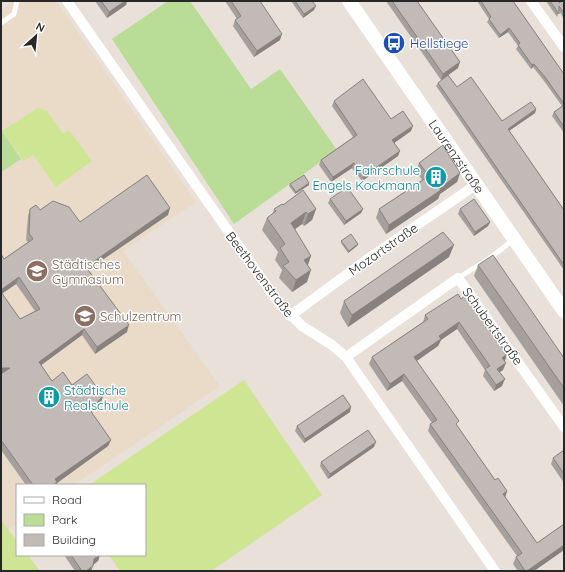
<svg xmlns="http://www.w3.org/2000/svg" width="565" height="572" font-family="Quicksand,sans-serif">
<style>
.education{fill:#eadac8}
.green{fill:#b9dd97}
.pitch{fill:#cee593}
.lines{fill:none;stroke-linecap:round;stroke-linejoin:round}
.lane{stroke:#fff;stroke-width:5}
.street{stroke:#fff;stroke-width:10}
.secondary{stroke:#fff;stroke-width:14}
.wall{fill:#a6a09d;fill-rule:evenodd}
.shaded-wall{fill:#87827f}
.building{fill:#c1bab6;stroke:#87827f}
.labels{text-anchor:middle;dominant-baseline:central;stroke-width:3;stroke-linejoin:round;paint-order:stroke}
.transit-label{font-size:13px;fill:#164399;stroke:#fff;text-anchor:start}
.street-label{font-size:13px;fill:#272727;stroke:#fff}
.culture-label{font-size:13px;fill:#0d838f;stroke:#fff;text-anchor:end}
.education-label{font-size:13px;fill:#785e54;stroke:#fff;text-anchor:start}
</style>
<rect width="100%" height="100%" fill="#e9e0d9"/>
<path class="education" d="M14 1H56L196 202 123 251 220 386 74 485H17V524L8 530 1 520V10Z"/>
<path class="green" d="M168 1H190L251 89 280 69 337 150 234 224 112 39Z
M2 131 21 159 3 171 1 168Z"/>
<path class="pitch" d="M38 108 47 111 63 134 69 130 92 161 56 187 33 155 24 161 2 131Z
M244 380 322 495 211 571H120L109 555H145V485H89Z
M1 520 17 541V555H28L40 571H1Z"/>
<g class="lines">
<path class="lane" d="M1 23 14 14 17 1
M458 278 490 258 513 240"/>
<path class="street" d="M67 1 278 302 302 326 332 345 346 357 495 571
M531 1 564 47
M290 316 372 256 477 184
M346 357 458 278 564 427"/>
<path class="secondary" id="s1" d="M349 1 564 311"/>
</g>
<path class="wall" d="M95 1H127L126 5 107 18Z
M225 1H260L280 40 254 57 233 26 235 20 237 19Z
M291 1H312L314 10 303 18Z
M386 1H417L458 68 441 80Z
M477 1H513L564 74V133L552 116 554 112 562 106 544 81 533 67 531 69 516 49 518 46 508 32 499 38 487 22 489 19Z
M546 1H560L559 3 564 1V19L559 11 557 17Z
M438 83 457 87 502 121 536 109 535 113 509 131 564 210V270L436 86Z
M334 101 391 119 411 131 394 143 398 156 362 181 352 168 331 182 319 165 321 160 353 137 332 106Z
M419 163 460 173 457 182 440 194 438 199 386 234 376 218 379 209 422 180 416 171Z
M309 183V185L295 194 289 186 290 184Z
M330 199 363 209 361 213 344 225 328 203Z
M283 205 316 209 312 220 304 226 302 224 295 229 308 265 307 282 292 292 279 278 282 270 275 260 278 252 262 230 267 218 273 213 274 209Z
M30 209 40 210 80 222 168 215 88 270 127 332 95 354 82 335 41 365 52 381 72 385 103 396 101 402 91 412 111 440 108 446 57 483 56 485H26L1 450V254L4 259 28 242 26 240 28 216ZM16 284 35 311 20 319 2 294Z
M460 209 490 222 488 226 474 236 458 214Z
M341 241 358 244 357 246 348 253 341 243Z
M449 257 348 327 343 319 340 313 344 301Z
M478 265 564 358V406L474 276Z
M461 299 507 354 504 361 503 370 500 372 502 386 494 391 483 376 485 370 457 329 441 340 438 346 417 361 457 426 495 480 507 491 505 497 537 543 564 524V550L534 571H518L513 564 516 557 517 556 428 431 430 424 432 423 402 381 387 391 369 364 372 357 423 322 425 315Z
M350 412 304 443 295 431 297 426Z
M374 447 328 479 320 466 321 462Z
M564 450V483L551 464 553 458Z
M64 555H100L98 561 93 564 91 571H75Z"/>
<path class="shaded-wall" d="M125 1H127L126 5 107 18 109 12Z
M316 6 314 10 303 18 304 14Z
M509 28 508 32 499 38 500 35Z
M282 34 280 40 254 57 257 51Z
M460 62 458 68 441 80 443 74Z
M534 64 533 67 531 69 532 65Z
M536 109 535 113 506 133 508 129Z
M413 126 411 131 390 146 392 140Z
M400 151 398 156 362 181 364 176Z
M354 163 352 168 331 182 333 177Z
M460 173 457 182 440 194 438 199 386 234 389 225Z
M309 183V185L295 194 296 192Z
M170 208 168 215 83 273 86 267Z
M316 209 312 220 304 226 308 214Z
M363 209 361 213 344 225 346 221Z
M306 212 302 224 287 235 291 223Z
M490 222 488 226 474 236 475 232Z
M358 244 357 246 348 253 349 251Z
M454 245 449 257 348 327 352 315Z
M311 256 307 268 304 260Z
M311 270 307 282 292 292 296 280Z
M19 277 16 284 1 294V290Z
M459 322 457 329 441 340 438 346 412 364 414 357 439 336Z
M129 325 127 332 95 354 97 347Z
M84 329 82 335 36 369 39 362Z
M507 354 505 361 500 364 502 358Z
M506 363 503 370 495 375 497 369Z
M1 368H10L1 374Z
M404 374 402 381 387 391 390 384Z
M505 379 502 386 494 391 496 385Z
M103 396 101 402 87 416 90 410Z
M351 407 350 412 304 443 305 439Z
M111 440 108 446 57 483 56 485H53L55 479Z
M376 442 374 447 328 479 330 474Z
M507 491 505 498 503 494Z
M564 545V550L534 571H527Z
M100 555 98 561 92 566 94 559Z
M93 566 91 571H86Z"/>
<path class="building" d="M101 1H125L109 12Z
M231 1H260L282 34 257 51 235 20 241 16Z
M295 1H312L316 6 304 14Z
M392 1H417L460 62 443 74Z
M481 1H513L564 74V104L545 77 534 64 532 65 518 45 520 43 509 28 500 35 489 19 491 17Z
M550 1H560L559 3 562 1H564V13L559 6V14Z
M448 75 457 87 471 77 502 121 531 102 536 109 508 129 564 210V265L438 83Z
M363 79 391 119 403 111 413 126 392 140 400 151 364 176 354 163 333 177 321 160 357 135 334 101Z
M564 105V127L554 112Z
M443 145 460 173 440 188 441 190 389 225 379 209 429 176 419 163Z
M147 175 170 208 86 267 129 325 97 347 84 329 39 362 52 381 63 372 72 385 87 374 103 396 90 410 111 440 55 479 57 482 53 485H33L1 440V374L10 368H1V292L20 319 40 309 19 277 1 290V254L4 259 33 239 29 233 30 209 36 205 40 210 53 201 69 207 80 222Z
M304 175 309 183 296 192 290 184Z
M347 187 363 209 346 221 330 199Z
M303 190 316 209 308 214 306 212 291 223 311 256 304 260 311 270 296 280 283 266 289 262 280 248 285 244 267 218 276 211 274 209 282 204 283 205Z
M474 199 490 222 475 232 460 209Z
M443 232 454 245 352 315 347 307 344 301Z
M351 234 358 244 349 251 341 241Z
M493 255 564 358V388L478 265Z
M458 294 461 299 466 295 507 354 502 358 506 363 497 369 505 379 496 385 485 369 490 366 459 322 439 336 441 339 414 357 459 421 456 424 495 480 498 478 507 491 503 494 537 543 564 524V545L527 571H525L516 557 522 553 430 424 437 420 404 374 390 384 372 357 428 319 425 315Z
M343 395 351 407 305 439 297 426Z
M368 430 376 442 330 474 321 462Z
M564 450V474L553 458Z
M71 555H100L94 559 93 566 86 571H82Z"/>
<defs>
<g id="bus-disc" transform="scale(1.15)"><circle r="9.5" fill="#1a4fb4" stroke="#fff"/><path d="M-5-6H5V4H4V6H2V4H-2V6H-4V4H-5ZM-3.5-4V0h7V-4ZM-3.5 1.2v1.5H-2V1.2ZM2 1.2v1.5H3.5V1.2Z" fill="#fff"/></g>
<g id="building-disc" transform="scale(1.15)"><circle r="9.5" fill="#0f9aa8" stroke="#fff"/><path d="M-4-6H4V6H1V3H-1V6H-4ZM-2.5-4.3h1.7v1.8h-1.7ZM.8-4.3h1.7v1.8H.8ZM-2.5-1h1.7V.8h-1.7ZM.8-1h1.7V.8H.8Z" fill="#fff"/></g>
<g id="school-disc" transform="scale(1.15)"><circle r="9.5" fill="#8d6e63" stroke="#fff"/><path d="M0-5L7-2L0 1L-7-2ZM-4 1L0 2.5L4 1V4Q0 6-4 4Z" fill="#fff"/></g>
</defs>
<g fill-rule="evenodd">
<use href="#bus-disc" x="394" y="43"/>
<use href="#building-disc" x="436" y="177"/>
<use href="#school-disc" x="37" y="271"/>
<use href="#school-disc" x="85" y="316"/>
<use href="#building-disc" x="49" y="397"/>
</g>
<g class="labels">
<g class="transit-label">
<text x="410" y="43">Hellstiege</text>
</g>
<g class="street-label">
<text stroke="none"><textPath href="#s1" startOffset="189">Laurenzstraße</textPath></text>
<text transform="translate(383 249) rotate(-35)">Mozartstraße</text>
<text transform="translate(260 274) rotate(53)">Beethovenstraße</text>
<text transform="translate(493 326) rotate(54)">Schubertstraße</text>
</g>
<g class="culture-label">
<text x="420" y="170">Fahrschule<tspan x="420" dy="15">Engels Kockmann</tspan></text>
<text x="64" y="390" text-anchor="start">Städtische<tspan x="64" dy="15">Realschule</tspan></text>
</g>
<g class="education-label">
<text x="52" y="264">Städtisches<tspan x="52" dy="15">Gymnasium</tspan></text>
<text x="100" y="316">Schulzentrum</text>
</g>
</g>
<rect width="565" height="572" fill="none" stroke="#272727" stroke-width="4"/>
<rect x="16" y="484" width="130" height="72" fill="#ffffff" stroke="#a9a9a9"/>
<rect x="24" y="497" width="20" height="6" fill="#ffffff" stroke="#a9a9a9"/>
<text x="52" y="504" font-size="12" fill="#272727">Road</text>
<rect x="24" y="514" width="20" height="12" fill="#b9dd97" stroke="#a9a9a9"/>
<text x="52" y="524" font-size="12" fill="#272727">Park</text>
<rect x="24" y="534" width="20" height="12" fill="#c1bab6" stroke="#a9a9a9"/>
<text x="52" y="544" font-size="12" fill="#272727">Building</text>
<g transform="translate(36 36) rotate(27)" stroke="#ffffff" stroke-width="3" paint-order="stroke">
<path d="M0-3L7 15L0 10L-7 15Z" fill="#272727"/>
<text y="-6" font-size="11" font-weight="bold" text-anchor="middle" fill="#272727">N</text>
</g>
</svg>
